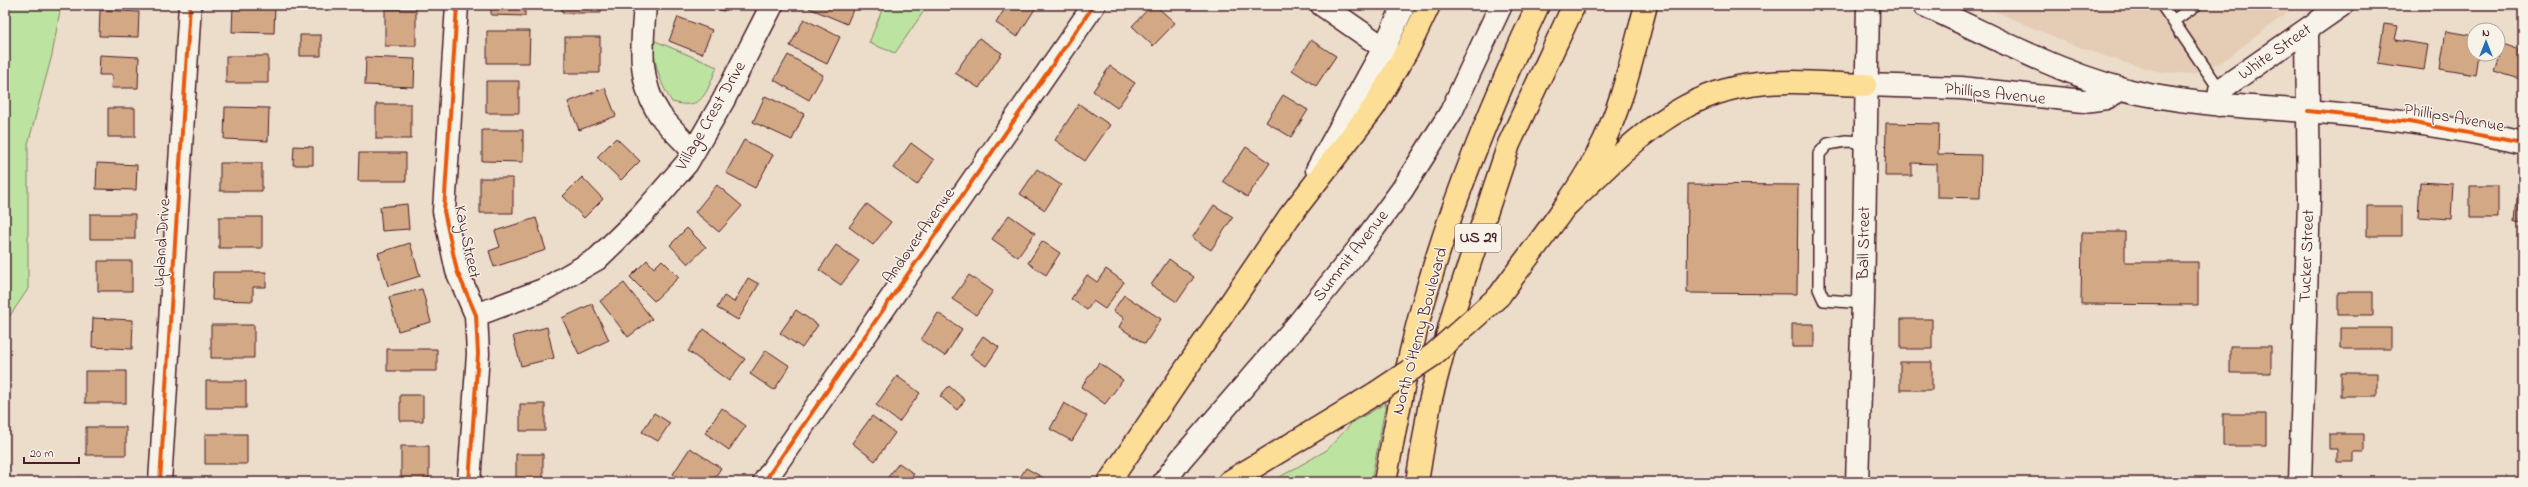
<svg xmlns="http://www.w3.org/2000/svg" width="2528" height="487" font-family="'Indie Flower',sans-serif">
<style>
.built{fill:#e4ccb5}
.green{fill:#bce4a0;stroke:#838266}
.building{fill:#d3a885;stroke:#4a1f2b}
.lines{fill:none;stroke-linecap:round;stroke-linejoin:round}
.service-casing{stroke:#4a1f2b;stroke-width:14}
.minor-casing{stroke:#4a1f2b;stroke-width:25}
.tertiary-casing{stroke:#4a1f2b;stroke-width:25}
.secondary-casing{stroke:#4a1f2b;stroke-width:25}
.primary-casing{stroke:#4a1f2b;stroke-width:25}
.motorway-casing{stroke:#4a1f2b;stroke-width:25}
.service{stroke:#f7f3e8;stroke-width:11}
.minor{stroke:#f7f3e8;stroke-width:22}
.tertiary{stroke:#f7f3e8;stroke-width:22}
.secondary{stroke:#f7f3e8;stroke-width:22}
.primary{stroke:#fdde96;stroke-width:22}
.motorway{stroke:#fdde96;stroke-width:22}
.motorway-bridge-casing{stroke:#4a1f2b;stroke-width:25;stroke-linecap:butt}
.motorway-bridge{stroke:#fdde96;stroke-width:22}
.cycleway-casing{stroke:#f7f3e8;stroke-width:6}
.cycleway{stroke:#e8590c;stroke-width:4}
.labels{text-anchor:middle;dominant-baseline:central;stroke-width:3;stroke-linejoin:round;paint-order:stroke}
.shield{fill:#f7f3e8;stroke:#7e5f64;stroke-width:1}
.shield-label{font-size:16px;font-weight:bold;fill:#4a1f2b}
.street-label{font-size:17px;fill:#4a1f2b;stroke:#f7f3e8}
</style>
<rect width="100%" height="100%" fill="#ecdcca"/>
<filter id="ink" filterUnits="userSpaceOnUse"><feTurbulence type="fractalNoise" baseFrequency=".025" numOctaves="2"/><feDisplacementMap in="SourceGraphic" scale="8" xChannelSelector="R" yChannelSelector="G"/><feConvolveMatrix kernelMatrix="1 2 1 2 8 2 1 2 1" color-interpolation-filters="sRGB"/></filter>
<g filter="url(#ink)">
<path class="built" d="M1981 5H2297L2222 62 2193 74 2162 72 2119 61 2068 43Z"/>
<path class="green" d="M5 5H61L52 55 28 144V289L5 323Z
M884 5H928L895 53 869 43Z
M653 40 717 67C706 92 704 111 672 102 659 82 654 63 653 40Z
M1386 403 1371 482H1271L1327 450 1352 423Z"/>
<path class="building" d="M233 5H275L274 33 232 32Z
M491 5H525V16L491 15Z
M562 5H601V13H562Z
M700 5H726L724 11Z
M810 5H855L847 24 809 8Z
M1007 5 1037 6 1017 37 996 23Z
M1152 5H1155L1175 23 1153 46 1132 26Z
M385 9H416V46H385Z
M100 10 139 12 138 37 99 36Z
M678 17 712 30 702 54 669 41Z
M804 19 840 37 827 64 790 46Z
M2384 24 2398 26 2395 40 2428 45 2424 70 2378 63Z
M487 31H530L529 63H487Z
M2446 31 2474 36V54H2478L2475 75 2440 69Z
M300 35H321V56H300Z
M565 37H600V73H565Z
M979 38 1002 53 979 88 955 73Z
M1311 40 1336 56 1316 86 1292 70Z
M2503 44 2523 51V80L2494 71Z
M100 55 139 57 138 88H111L112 75H99Z
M788 55 823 75 809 100 774 80Z
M226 56H268V83H226Z
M366 57 415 59 414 87 365 85Z
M1110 66 1135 83 1117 108 1093 91Z
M486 81H519V113H486Z
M605 88 616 116 579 130 568 102Z
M1283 95 1308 110 1291 137 1266 122Z
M765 96 804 114 792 140 753 122Z
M376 104H411V139H376Z
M1079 104 1110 125 1085 161 1055 140Z
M225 107 269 108 268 141 224 139Z
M108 108H135V137H108Z
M1886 123 1939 124 1938 154 1981 155 1980 198 1937 197V164L1912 163V176H1885Z
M482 130H523V162L482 161Z
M616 138 640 161 621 180 597 157Z
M744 140 773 155 755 188 726 173Z
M911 143 934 160 917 185 893 168Z
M294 146 313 147V165H293Z
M1246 147 1270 163 1247 197 1223 181Z
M359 153H406V181H358Z
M97 163 137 165 136 190 96 189Z
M220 163H262V191H220Z
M1037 169 1061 185 1045 210 1020 194Z
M582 177 603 199 584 218 563 196Z
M480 178H513V213H480Z
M2420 182 2453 184 2451 219 2418 217Z
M1688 184 1798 185 1797 294 1687 293Z
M717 185 742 206 719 232 695 212Z
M2470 186H2498V218H2470Z
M2517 198 2523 199V223L2515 222Z
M407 204 409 229 382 231 380 207Z
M867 204 891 222 873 245 849 227Z
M1214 205 1233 217 1211 250 1192 238Z
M2367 206H2402V236H2367Z
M90 214H135V239H90Z
M1009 215 1035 233 1018 257 992 239Z
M219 217H262V248H219Z
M536 218 546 250 494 267 489 251 500 247 495 231Z
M687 228 706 247 688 264 670 245Z
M2082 232H2125V262H2198V305L2081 304Z
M1042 241 1060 253 1046 275 1028 263Z
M410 243 420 276 388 286 378 253Z
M836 245 859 261 841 285 819 270Z
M1169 259 1194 277 1177 302 1151 285Z
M647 260 654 268 662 260 679 277 654 301 630 277Z
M98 261H132V291H98Z
M1106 269 1124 282 1105 309 1093 301 1087 310 1071 299 1087 275 1097 282Z
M213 272H266V287H253V301L212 300Z
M969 275 993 291 976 315 952 299Z
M748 278 759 284 738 320 717 308 724 296 734 302Z
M624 283 652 319 628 337 600 301Z
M422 289 431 322 398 331 389 297Z
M2338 292H2373V315H2338Z
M1124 295 1161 319 1145 344 1119 327 1124 318 1113 311Z
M592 304 609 340 579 354 562 318Z
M796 310 818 325 802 348 780 333Z
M938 313 962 329 945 356 921 340Z
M93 318 133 320 132 349 92 347Z
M1901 319H1932V349H1901Z
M1792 324H1814V347H1792Z
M211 325H254V358H211Z
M547 327 554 358 521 366 513 336Z
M2341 328H2391V349H2341Z
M704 329 745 359 729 381 688 351Z
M983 336 999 347 986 366 970 355Z
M2230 346H2271V373H2230Z
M387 349H437V371H387Z
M766 350 790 366 774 390 750 374Z
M1900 362H1932V390H1900Z
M1099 363 1123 380 1105 404 1081 387Z
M85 371H126V403H85Z
M2341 373H2377V396H2341Z
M897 376 920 393 899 422 876 405Z
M206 381H246V408H206Z
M949 386 965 400 957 410 940 396Z
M400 395H423V421H400Z
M1064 403 1087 416 1072 441 1050 429Z
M520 404H545V431H520Z
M722 408 746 426 729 450 705 433Z
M654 413 670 423 658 441 642 432Z
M2223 414H2266V446H2223Z
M872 416 895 433 875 461 852 443Z
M86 427H126V455H86Z
M205 434H247V464H205Z
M2329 434H2364V452H2353V462H2337V449H2329Z
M401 446H429V482H401Z
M690 448 721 468 712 482H686L673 474Z
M516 454H543V480H516Z
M899 463 914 474 907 482H886L885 481Z
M1026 468 1051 482H1017Z
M78 478 121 480V482H78Z"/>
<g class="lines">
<g class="service-casing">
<path id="service" d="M2162 5 2220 90
M2173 21 2196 5
M1863 303 1824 300 1819 289V154L1828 144 1846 141 1865 142"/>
</g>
<g class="minor-casing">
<path id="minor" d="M457 5 444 211 457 271 476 315 478 354 469 482
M645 5C642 43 637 82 660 115 670 128 683 140 694 152
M1322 5 1384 48
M476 315 543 290 597 259 642 215 687 163 723 101 772 5
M160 482 190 5
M764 482 1094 5
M1857 482 1863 303 1868 5
M2300 482 2309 200 2307 31"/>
</g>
<g class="tertiary-casing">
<path id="tertiary" d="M1924 5C1997 38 2070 80 2149 95 2201 105 2254 107 2307 111 2379 117 2453 126 2523 143
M1865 85 1961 88 2084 101 2106 98 2122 89
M2219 105 2220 90 2342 5"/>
</g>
<g class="secondary-casing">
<path id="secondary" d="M1317 170 1384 48 1404 5
M1164 482 1181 459 1298 324 1363 243 1402 190 1451 112 1501 5"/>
</g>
<g class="primary-casing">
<path id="primary" d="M1109 482 1289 217 1374 107 1409 47 1429 5"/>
</g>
<g class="motorway-casing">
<path id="motorway" d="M1566 206C1621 155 1671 96 1750 85 1787 79 1828 84 1865 85
M1499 296C1533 249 1571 204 1598 153 1622 108 1633 54 1646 5
M1229 482 1376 393
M1385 482C1397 417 1409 350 1428 287 1456 190 1495 97 1538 5
M1417 482 1430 402 1454 310 1509 144 1574 5"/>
</g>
<use href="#service" class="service"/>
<use href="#minor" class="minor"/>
<use href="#tertiary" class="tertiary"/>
<use href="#secondary" class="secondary"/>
<use href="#primary" class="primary"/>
<use href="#motorway" class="motorway"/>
<g class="motorway-bridge-casing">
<path id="motorway-bridge" d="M1376 393 1433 355 1499 296"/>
</g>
<use href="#motorway-bridge" class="motorway-bridge"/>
<g class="cycleway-casing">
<path id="cycleway" d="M457 5 444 211 457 271 476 315 478 354 469 482
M2308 111 2409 122 2523 143
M160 482 190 5
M764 482 1094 5"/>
</g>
<use href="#cycleway" class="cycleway"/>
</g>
</g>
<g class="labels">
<rect class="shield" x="1455" y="224" width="46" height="28" rx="3"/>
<g class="shield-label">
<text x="1478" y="238">US 29</text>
</g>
<g class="street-label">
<text transform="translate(2275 52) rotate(-35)">White Street</text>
<text transform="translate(1995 94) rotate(6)">Phillips Avenue</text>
<text transform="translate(711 116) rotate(-60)">Village Crest Drive</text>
<text transform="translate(2454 118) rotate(10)">Phillips Avenue</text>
<text transform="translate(919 236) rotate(-55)">Andover Avenue</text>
<text transform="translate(467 242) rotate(78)">Kay Street</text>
<text transform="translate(162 243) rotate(-86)">Upland Drive</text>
<text transform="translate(1864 243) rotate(-89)">Ball Street</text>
<text transform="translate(1351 256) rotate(-52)">Summit Avenue</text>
<text transform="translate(2307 256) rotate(-88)">Tucker Street</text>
<text transform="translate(1420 331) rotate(-75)">North O'Henry Boulevard</text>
</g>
</g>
<rect width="2528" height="487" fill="none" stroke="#f7f3e8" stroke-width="20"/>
<rect x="10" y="10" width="2508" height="467" fill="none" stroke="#4a1f2b" stroke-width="1.5" filter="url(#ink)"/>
<g transform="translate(2486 42)"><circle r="19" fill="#f7f3e8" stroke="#b29e9c"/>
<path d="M0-3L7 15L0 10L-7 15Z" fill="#1f6fb2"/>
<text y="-6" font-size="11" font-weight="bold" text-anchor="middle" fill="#4a1f2b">N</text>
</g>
<path d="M24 457v6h55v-6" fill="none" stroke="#4a1f2b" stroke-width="2"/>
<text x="30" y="457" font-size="12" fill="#4a1f2b" stroke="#f7f3e8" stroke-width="3" paint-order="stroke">20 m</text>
</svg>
